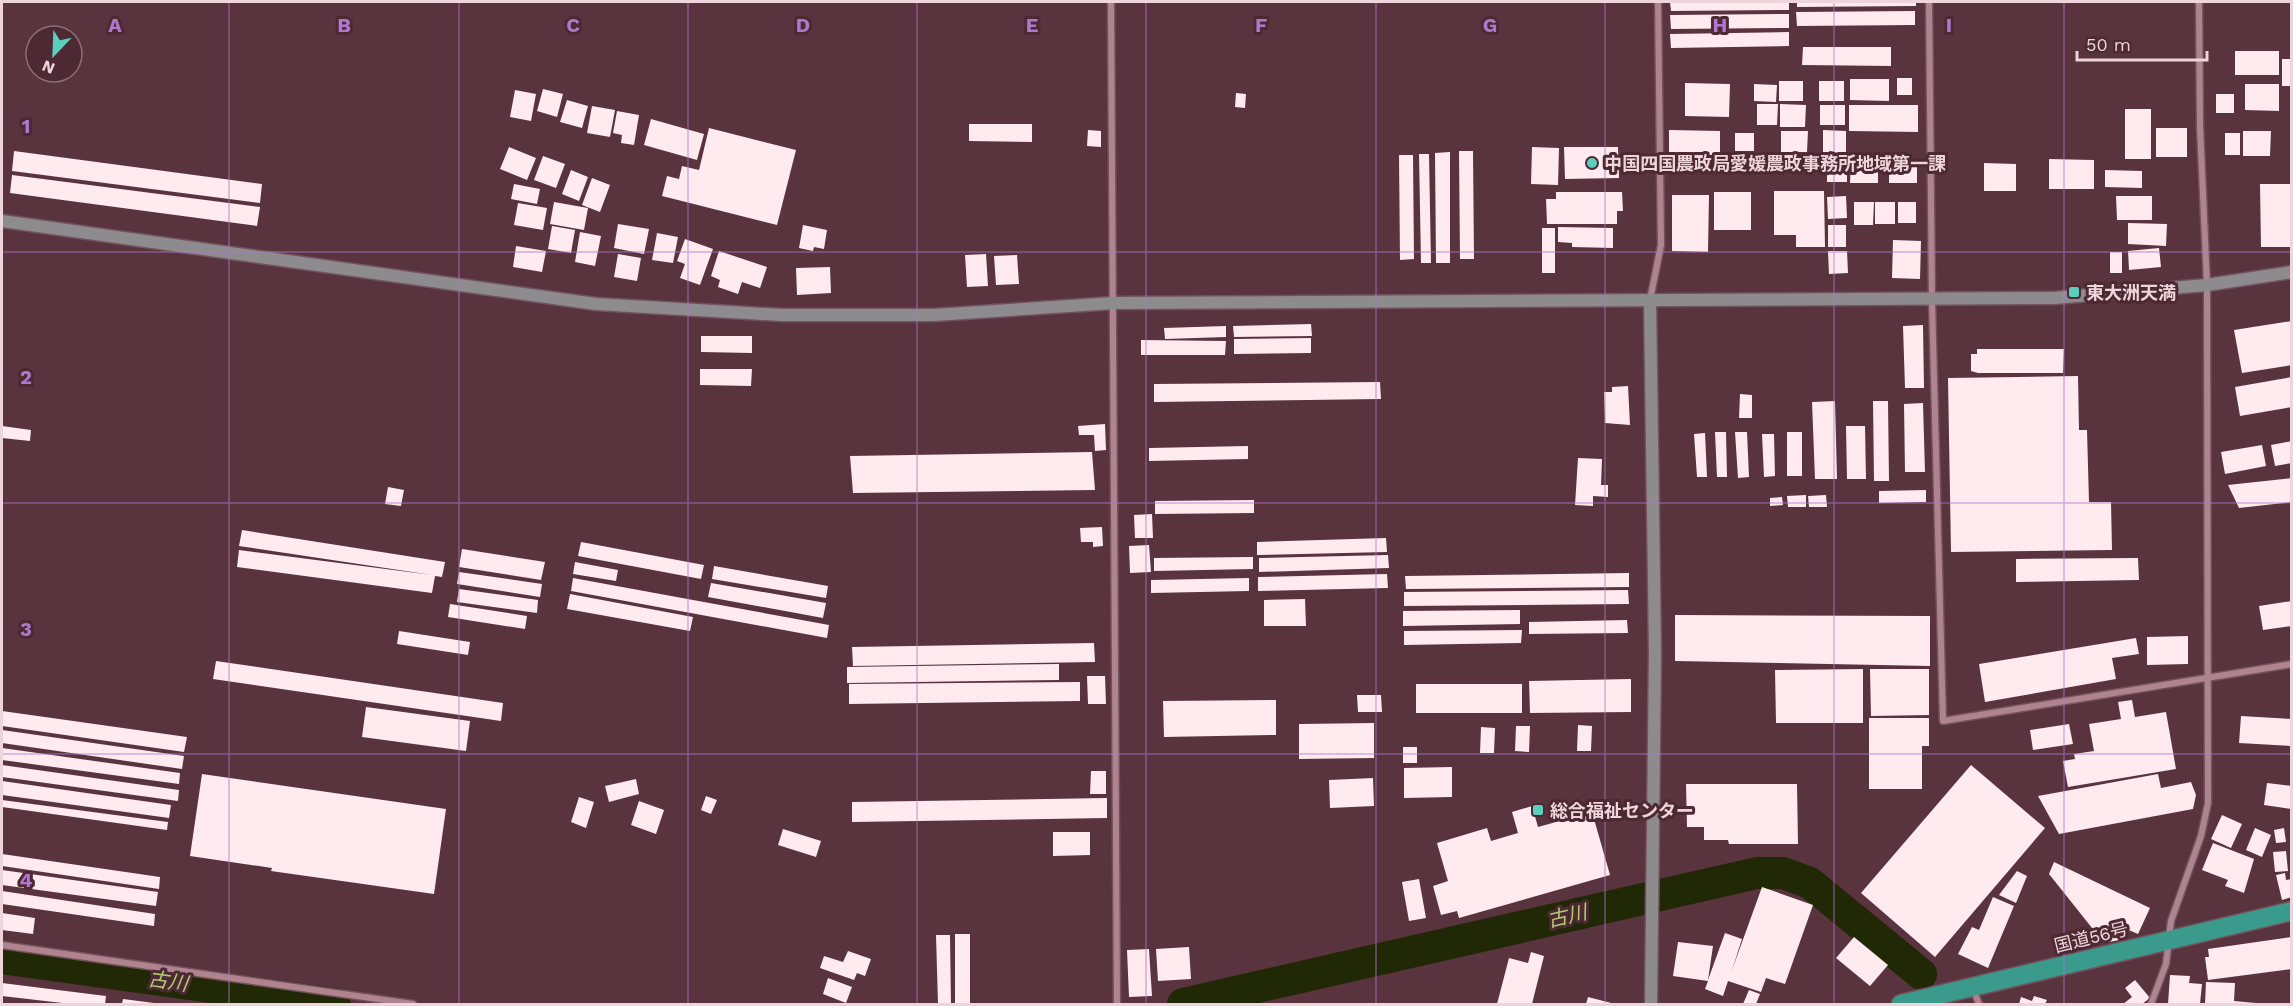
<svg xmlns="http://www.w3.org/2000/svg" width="2293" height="1006" font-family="'Work Sans','Noto Sans JP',sans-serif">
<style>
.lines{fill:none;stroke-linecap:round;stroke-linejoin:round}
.river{stroke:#202806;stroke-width:32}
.building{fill:#feeaef}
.street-casing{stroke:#72525c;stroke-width:9}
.secondary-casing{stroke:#72525c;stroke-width:15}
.highway-casing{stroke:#72525c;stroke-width:21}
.street{stroke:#b0848f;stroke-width:6}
.secondary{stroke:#8d8b8e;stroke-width:12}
.highway{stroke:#3a9a8c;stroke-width:18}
.grid{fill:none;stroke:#af78cc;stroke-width:1.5;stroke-opacity:0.55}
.poi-dot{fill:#5bcebc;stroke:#4d2933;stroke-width:2}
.labels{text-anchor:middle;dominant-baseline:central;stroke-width:6;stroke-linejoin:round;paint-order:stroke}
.poi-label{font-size:18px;font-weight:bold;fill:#eed5db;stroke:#4d2933;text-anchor:start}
.street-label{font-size:18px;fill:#eed5db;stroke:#4d2933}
.water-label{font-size:20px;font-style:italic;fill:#b3cc72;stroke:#4d2933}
.grid-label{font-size:20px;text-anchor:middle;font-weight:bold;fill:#af78cc;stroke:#4d2933;stroke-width:6;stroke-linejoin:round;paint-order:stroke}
</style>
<rect width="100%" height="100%" fill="#59333e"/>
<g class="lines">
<path class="river" d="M2 958 335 1004
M1183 1004 1757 873H1783L1810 883 1921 974"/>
</g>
<path class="building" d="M1670 2H1789V10L1671 11Z
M1797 2H1916V6L1797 7Z
M1915 11V25L1797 26 1796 12Z
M1789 14V28L1671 29 1670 15Z
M1789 32V46L1671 48 1670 34Z
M1803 47H1891V66L1802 65Z
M2235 51H2279V75H2235Z
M2282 59H2292V86H2282Z
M1897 78H1912V95H1897Z
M1850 79H1889V101L1850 100Z
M1779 81H1803V101H1779Z
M1819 81H1844V101H1819Z
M1685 83 1730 84 1729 117 1685 116Z
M1754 84 1777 85 1776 102 1754 101Z
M2245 84H2279V111L2245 110Z
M543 89 563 94 557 117 537 111Z
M515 90 536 94 531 121 510 117Z
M1236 93 1246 94 1245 108 1235 107Z
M2216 94H2234V113H2216Z
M567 100 588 106 582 128 560 122Z
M1757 104H1778L1777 125H1757Z
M1780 104 1806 105 1805 127H1780Z
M1820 105H1845V125H1820Z
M1849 105H1918V132L1849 131Z
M592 106 615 110 610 137 587 133Z
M2125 109H2151V159H2125Z
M617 111 639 115 634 145 621 143 622 135 613 133Z
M651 119 704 134 697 160 644 145Z
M969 124H1032V142L969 141Z
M709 128 796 150 777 225 662 196 667 176 679 179 682 166 699 170Z
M2156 128H2187V157H2156Z
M1088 130 1101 131V147L1087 146Z
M1669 130 1720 131V161H1669Z
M1823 130 1846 131V153L1823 152Z
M1781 131H1808L1807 152H1781Z
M2243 131H2271L2270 156H2243Z
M1735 133H1754V151H1735Z
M2225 133H2240V155H2225Z
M509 147 536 158 527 180 500 169Z
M1532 147 1559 148 1558 185 1531 184Z
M1564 147H1618L1619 178 1565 179Z
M14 151 262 184 260 203 12 171Z
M1459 151H1473L1474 259H1460Z
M1450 152V263H1436L1435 153Z
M1419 154H1429L1431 263H1421Z
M1399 155H1413L1414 259 1400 260Z
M543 156 565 164 556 188 534 180Z
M1827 159H1847V182H1827Z
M1889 159H1917V183H1889Z
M2049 159 2094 160V189H2049Z
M1851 161H1878V183H1850Z
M1984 163 2016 164V191H1984Z
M571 170 588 177 579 201 562 194Z
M2105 170 2142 171V188L2105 187Z
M12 175 260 207 257 226 10 193Z
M592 178 610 185 600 212 582 205Z
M514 184 540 189 537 204 511 199Z
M2260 184H2292V247H2261Z
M1774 191H1824L1825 247H1796V235H1774Z
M1556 192H1622L1623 211H1617V224H1547L1546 199H1556Z
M1714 192H1751V230H1714Z
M1672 195H1709L1708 252 1672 251Z
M1846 196 1847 218 1828 219 1827 197Z
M2116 196H2152V220H2117Z
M554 202 588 208 584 230 550 224Z
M1854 202H1874L1873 225H1854Z
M1875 202H1895V224H1875Z
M1898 202H1916V223H1898Z
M518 203 547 208 543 230 514 225Z
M2128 223 2167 224 2166 246 2128 244Z
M618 224 649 229 644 254 614 248Z
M803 225 827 230 824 249 814 247 813 251 799 248Z
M1828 225H1846V247H1828Z
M552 226 575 230 571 253 548 249Z
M1558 227 1613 228V248L1572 247V243L1558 242Z
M1542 228H1555V273H1542Z
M580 232 601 236 595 266 575 262Z
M657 233 678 237 673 263 652 260Z
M685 239 713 249 700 285 680 278 685 264 677 261Z
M1893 240 1921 241 1920 279 1892 278Z
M516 246 546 251 542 272 513 267Z
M2159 248 2161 267 2129 270 2128 251Z
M719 251 767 267 760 288 742 282 738 294 718 287 720 280 711 276Z
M1828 251H1847L1848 273 1829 274Z
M2110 252H2122V273H2110Z
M618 254 641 258 637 281 614 277Z
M986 254 988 286 967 287 965 255Z
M1017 255 1019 284 996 285 994 256Z
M830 267 831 293 797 295 796 268Z
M2292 321V365L2242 373 2234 330Z
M1311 324 1312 336 1234 337 1233 326Z
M1923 325 1924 388H1905L1903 326Z
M1226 326V337L1165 339 1164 328Z
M701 336H752V353L701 352Z
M1311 338V353L1234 354V339Z
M1141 340 1226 341 1225 355H1141Z
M1977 349H2064L2063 373H1978L1971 371V354H1977Z
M700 369H752L751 386 700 385Z
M2078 376 2079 430H2087L2089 502H2111L2112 550 1951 552 1948 378Z
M2292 377V407L2240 416 2235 387Z
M1380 382 1381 399 1154 402V384Z
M1628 386 1630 425 1605 423 1604 392H1612V387Z
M1740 394 1752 395V418H1739Z
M1835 401 1837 479H1815L1812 402Z
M1873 401H1888L1889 481H1874Z
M1923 403 1925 472H1905L1904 404Z
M1105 424 1106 450 1095 451 1094 435H1079L1078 426Z
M2 426 31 430 30 441 2 438Z
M1846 426H1865L1866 479H1847Z
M1715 432H1726L1727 477H1717Z
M1735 432H1747L1749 477 1738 478Z
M1787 432H1802V476H1787Z
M1705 433 1707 477H1697L1694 434Z
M1762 434H1774L1775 476 1764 477Z
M2292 441V463L2275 466 2271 445Z
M2262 445 2266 466 2225 474 2221 452Z
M1248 446V459L1149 461V448Z
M1092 452 1095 490 853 493 850 456Z
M1578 458 1602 459 1601 485H1608V497L1593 496V506L1575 505Z
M2292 478V502L2239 508 2228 485Z
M388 487 404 490 401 506 385 504Z
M1926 490V502L1879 503V491Z
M1806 495V507H1788L1787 496Z
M1826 495 1827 507H1809L1808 496Z
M1782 497 1783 505 1770 506V498Z
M1254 500V513L1155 514V501Z
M1152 514 1153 538H1135L1134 515Z
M1102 527 1103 546 1093 547V542H1081L1080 528Z
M242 530 445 562 442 577 435 576 432 593 237 567 239 550 432 575 239 546Z
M1386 538 1387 552 1257 555V542Z
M581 542 704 565 701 579 578 556Z
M1149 545 1151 572 1130 573 1129 546Z
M462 549 545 562 541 580 459 567Z
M1388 555 1389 568 1259 572V558Z
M1253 557V569L1154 571V558Z
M2138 558 2139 580 2016 582V559Z
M575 562 618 570 616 581 573 574Z
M714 566 828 586 826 598 712 579Z
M459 572 542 584 540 597 457 584Z
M1629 573V587L1406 589 1405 576Z
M1387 574 1388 588 1258 591V577Z
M573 578 829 625 827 638 571 591Z
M1249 578V591L1151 593V580Z
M711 583 826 603 823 618 708 597Z
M459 589 538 600 537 613 457 602Z
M1628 590 1629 604 1404 606V592Z
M570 594 693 617 690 631 567 609Z
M1305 599 1306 626H1264V600Z
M2292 601V626L2263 630 2259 606Z
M450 604 527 616 525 629 448 617Z
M1520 610V624L1403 626V611Z
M1675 615 1930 616V666L1675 661Z
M1627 620 1628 633 1529 634V622Z
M1522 630 1521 643 1404 645V631Z
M399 631 470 642 468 655 397 644Z
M2188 636V664L2147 665V637Z
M2136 638 2139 654 2112 658 2116 679 1985 702 1979 664Z
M1094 643 1095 662 853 666 852 647Z
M216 661 503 703 501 721 213 679Z
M1059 664V680L847 683V667Z
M1863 669V723H1776L1775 670Z
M1870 669H1929V715L1871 716Z
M1087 676H1105L1106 704H1088Z
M1631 679V712L1530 713 1529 681Z
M1080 682V701L849 704V684Z
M1416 684H1522V713H1416Z
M1357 695H1381L1382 712H1358Z
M1276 700V735L1164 737 1163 701Z
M2132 700 2135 717 2166 712 2176 769 2068 787 2063 761 2075 759 2074 754 2094 751 2089 724 2121 719 2118 702Z
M366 707 470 721 466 751 362 737Z
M2 711 187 737 184 752 2 726Z
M2241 716 2292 719V746L2239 743Z
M1869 718H1929V746H1922V789H1869Z
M1374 723V758L1299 759V724Z
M2069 724 2073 744 2033 750 2030 730Z
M1578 725 1592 726 1591 751H1577Z
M1516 726H1530L1529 752 1515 751Z
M1481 727 1495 728 1494 753H1480Z
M2 730 184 756 182 769 2 743Z
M1403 747H1417V763H1403Z
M2 748 180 773 179 784 2 760Z
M2 765 179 790 178 801 2 777Z
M1971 765 2045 828 1935 957 1861 893Z
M1452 767V797L1404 798V768Z
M1091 771H1106V794H1090Z
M202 774 446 809 434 894 271 871 272 868 190 856Z
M2158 774 2161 788 2191 782 2196 795 2193 809 2059 834 2038 796Z
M1373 778 1374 806 1330 808 1329 780Z
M636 779 639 794 609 802 605 786Z
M2 781 171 805 169 818 2 795Z
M2267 783 2292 786V809L2264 805Z
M1686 784H1797L1798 844H1729L1728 840H1704V827H1687Z
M706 796 717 800 711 814 701 810Z
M579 797 594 802 586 828 571 822Z
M1107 798V818L852 822V802Z
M2 800 168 822 167 830 2 807Z
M639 801 664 810 656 834 631 825Z
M1532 806 1538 827 1592 812 1610 875 1459 918 1457 911 1441 915 1433 886 1448 881 1437 843 1487 828 1491 841 1518 833 1512 812Z
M2222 815 2242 824 2231 848 2211 839Z
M2255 828 2271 835 2262 857 2246 850Z
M2284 828 2286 842 2276 843 2274 830Z
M783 829 821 841 816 857 778 845Z
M1053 832H1090V855L1053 856Z
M2213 843 2254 859 2244 893 2225 886 2228 880 2202 870Z
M2286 851 2288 871 2275 872 2273 852Z
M2 854 160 877 159 889 2 866Z
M2054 862 2150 908 2138 934 2124 928 2119 940 2104 943 2049 874Z
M2 870 158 892 156 906 2 885Z
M2017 871 2027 876 2016 903 1999 895Z
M2285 873 2286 880 2292 879V897L2282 900 2276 875Z
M1419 879 1426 918 1409 921 1402 882Z
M1762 887 1813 905 1785 984 1766 978 1761 992 1728 981 1723 996 1705 989 1708 981 1673 976 1678 942 1713 946 1708 980 1725 933 1742 939 1732 970Z
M2 891 155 914 154 926 2 904Z
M1993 897 2014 906 1988 968 1958 954 1972 927 1979 930Z
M2 913 35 918 33 934 2 930Z
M955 934H970V1004H955Z
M936 935H950L951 1004H938Z
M1854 937 1888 965 1870 986 1836 958Z
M2292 937V969L2208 980 2205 957H2209L2208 949Z
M1189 947 1191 979 1158 981 1156 949Z
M1149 949 1152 996 1129 997 1127 950Z
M848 951 871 959 865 976 857 973 854 980 820 968 824 956 843 962Z
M1531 952 1544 956 1532 1004H1497L1509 958 1528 963Z
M2170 975 2190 976 2189 983 2202 984 2200 1004H2168Z
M828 978 852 987 846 1003 823 994Z
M2135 980 2150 998 2142 1004H2123L2132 997 2125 988Z
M2206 982 2235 983 2234 1001 2267 1004H2205Z
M2 983 106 996 105 1004H71L2 996Z
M1749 990 1760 994 1756 1004H1743Z
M2034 996 2047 1000 2045 1004H2019L2021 997 2032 1001Z
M1588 997 1615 1004H1586Z
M123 999 154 1003V1004H122Z"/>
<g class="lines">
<g class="street-casing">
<path id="street" d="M1111 2 1117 1004
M1929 2 1932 301 1943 721 2292 664
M1650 300 1661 245 1658 2
M2 945 413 1004
M1973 989 1979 1004
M2151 1004 2166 964 2171 921 2201 836 2208 803 2207 285 2200 126 2199 2"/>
</g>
<g class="secondary-casing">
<path id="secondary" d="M2 221 596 304 782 315H934L1114 303 2054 298 2207 285 2292 272
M1650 300 1655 652 1651 1004"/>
</g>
<g class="highway-casing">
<path id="highway" d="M1901 1004 2292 911"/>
</g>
<use href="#street" class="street"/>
<use href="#secondary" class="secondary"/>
<use href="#highway" class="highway"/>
</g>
<path class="grid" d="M229 2V1004M459 2V1004M688 2V1004M917 2V1004M1146 2V1004M1376 2V1004M1605 2V1004M1834 2V1004M2064 2V1004M2 252H2292M2 503H2292M2 754H2292"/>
<g class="poi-dot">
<circle cx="1592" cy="163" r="6"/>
<rect x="2068" y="286" width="12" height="12" rx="3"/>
<rect x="1532" y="804" width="12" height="12" rx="3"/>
</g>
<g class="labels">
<g class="poi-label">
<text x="1604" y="163">中国四国農政局愛媛農政事務所地域第一課</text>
<text x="2086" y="292">東大洲天満</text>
<text x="1550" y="810">総合福祉センター</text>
</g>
<g class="street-label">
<text transform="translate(2091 937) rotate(-14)">国道56号</text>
</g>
<g class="water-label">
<text transform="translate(1567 916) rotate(-13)">古川</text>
<text transform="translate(168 981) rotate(8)">古川</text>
</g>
</g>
<g class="grid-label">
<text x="115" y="32">A</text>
<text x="344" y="32">B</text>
<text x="573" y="32">C</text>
<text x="803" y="32">D</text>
<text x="1032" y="32">E</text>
<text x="1261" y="32">F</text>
<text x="1490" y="32">G</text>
<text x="1720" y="32">H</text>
<text x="1949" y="32">I</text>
<text x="26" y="133">1</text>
<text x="26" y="384">2</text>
<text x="26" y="636">3</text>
<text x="26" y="887">4</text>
</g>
<rect width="2293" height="1006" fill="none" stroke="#eed5db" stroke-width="6"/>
<g transform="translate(54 54) rotate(203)"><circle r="28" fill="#4d2933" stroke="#8d6e76" stroke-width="1.5"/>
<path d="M0-4.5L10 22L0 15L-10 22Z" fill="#5bcebc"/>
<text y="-9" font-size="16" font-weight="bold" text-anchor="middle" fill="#eed5db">N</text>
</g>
<path d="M2077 51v9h130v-9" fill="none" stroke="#eed5db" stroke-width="3"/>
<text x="2086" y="51" font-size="18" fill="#eed5db" stroke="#4d2933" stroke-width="4.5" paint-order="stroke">50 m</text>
</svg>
